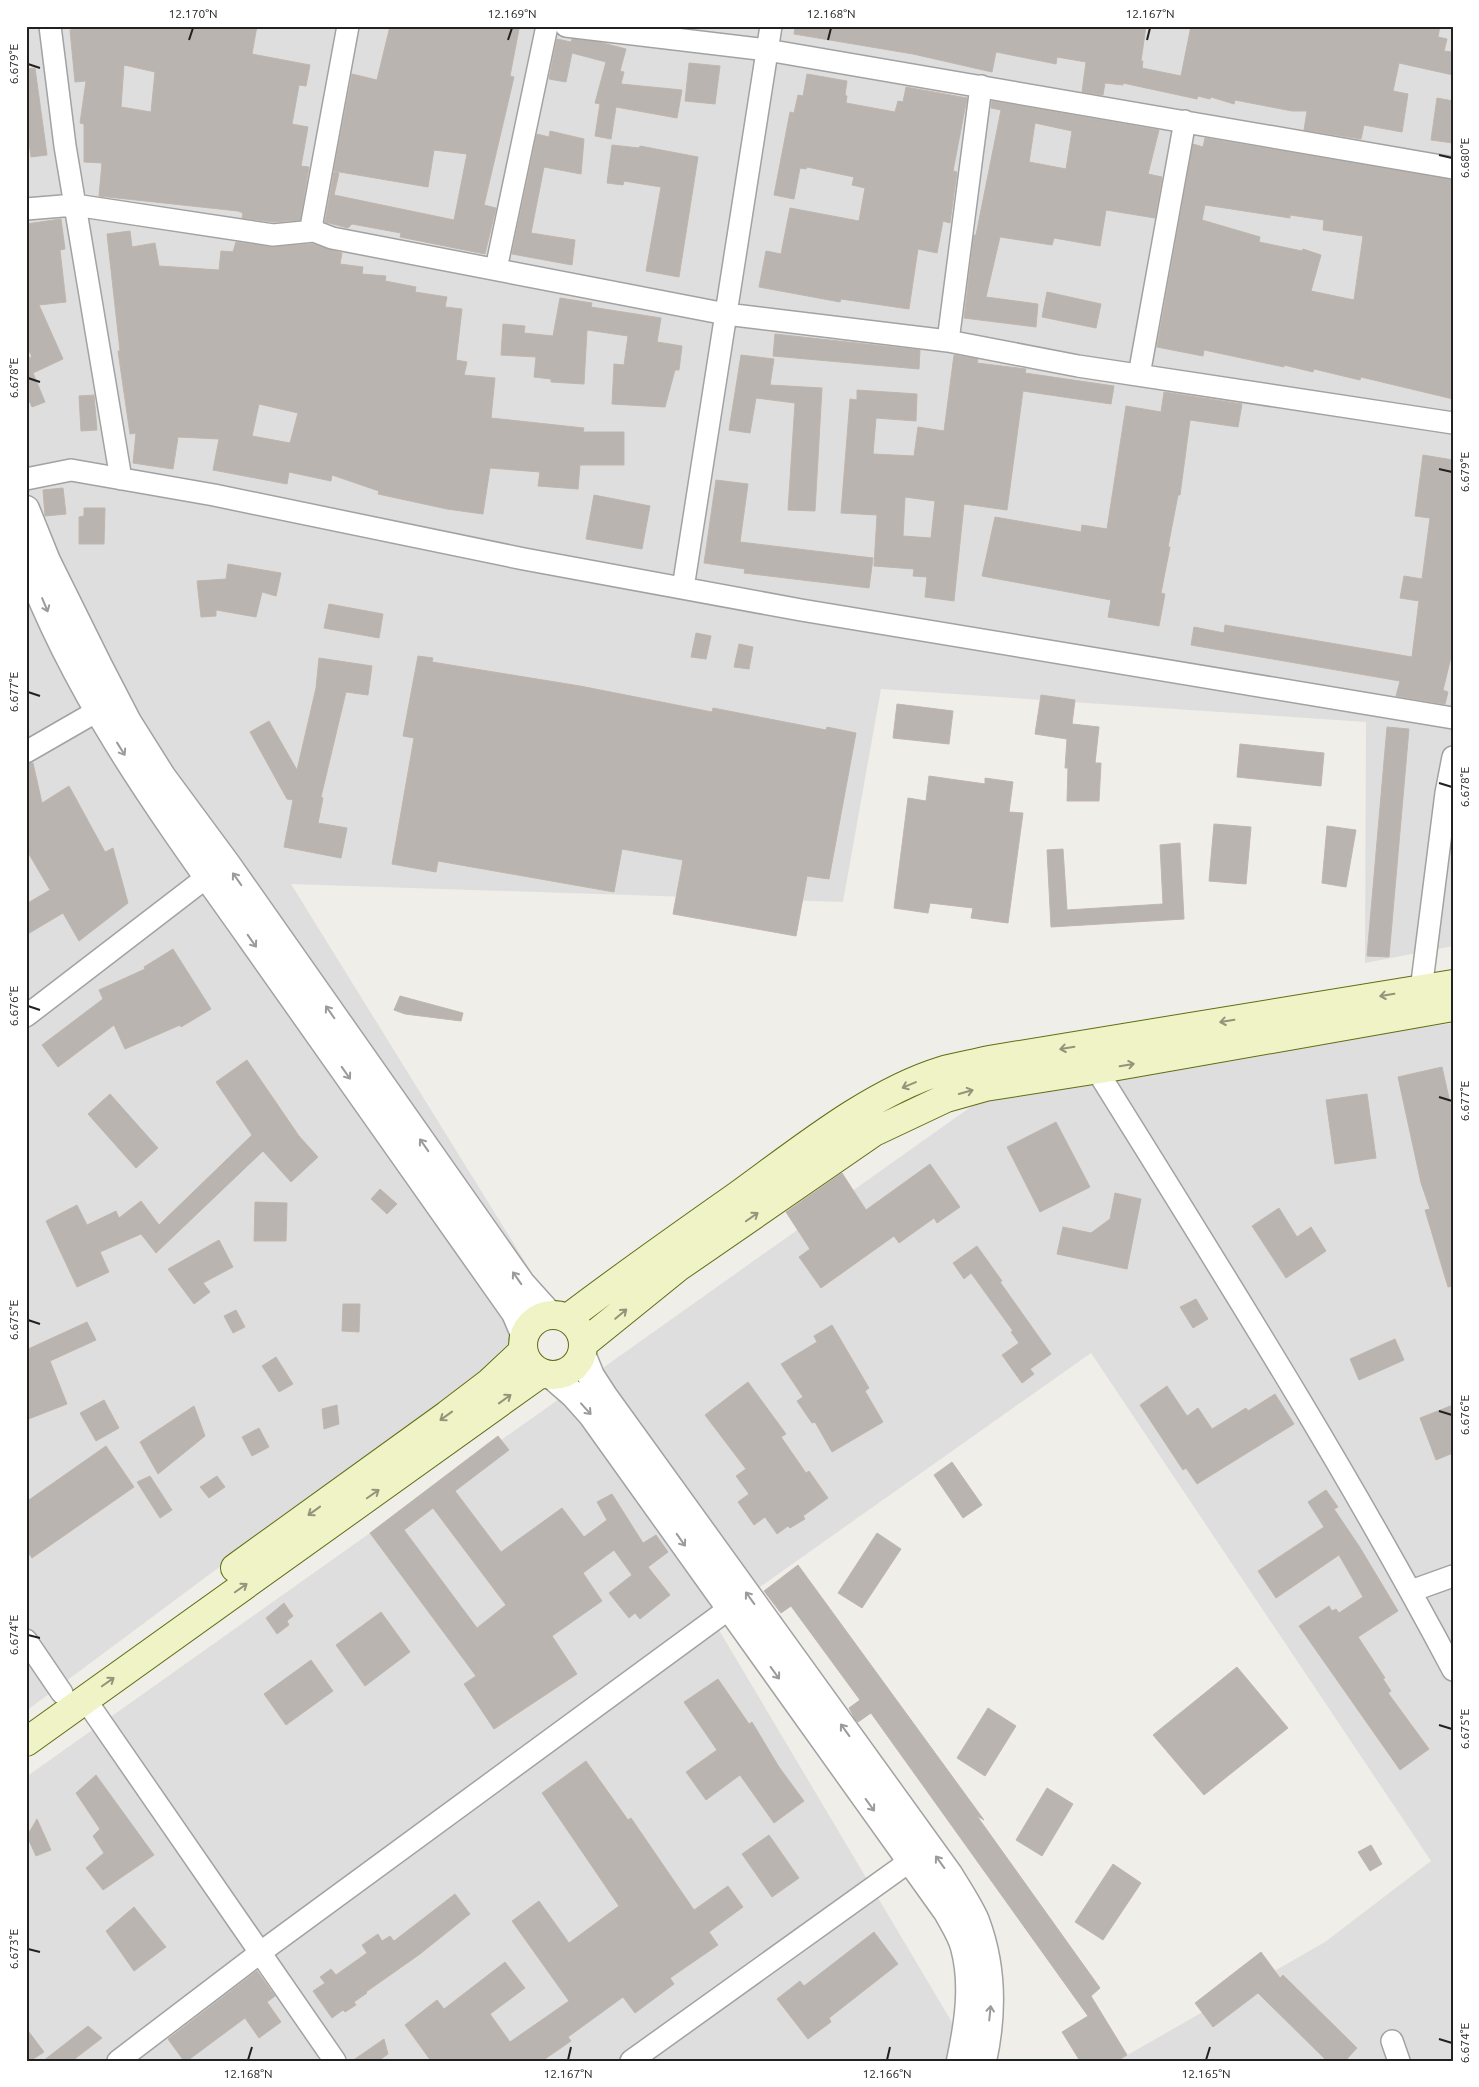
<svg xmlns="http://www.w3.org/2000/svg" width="1479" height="2087" font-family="Ubuntu,sans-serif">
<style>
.residential{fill:#dfdede}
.building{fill:#b9b4af;stroke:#c0b6ad;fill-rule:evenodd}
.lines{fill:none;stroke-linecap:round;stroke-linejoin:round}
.minor-casing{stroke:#a2a2a2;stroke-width:24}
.tertiary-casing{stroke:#a2a2a2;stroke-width:29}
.secondary-casing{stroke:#616d13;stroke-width:30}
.minor{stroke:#fff;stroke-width:21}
.tertiary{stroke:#fff;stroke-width:26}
.secondary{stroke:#eff3c5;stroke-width:28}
.oneway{stroke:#9b9b9b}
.oneway2{stroke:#92947b}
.ticks{fill:none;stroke:#212121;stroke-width:2}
.neatline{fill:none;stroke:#212121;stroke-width:2}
.ticks-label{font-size:12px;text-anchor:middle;fill:#212121}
</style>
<rect width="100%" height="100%" fill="#f0eee9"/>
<path class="residential" d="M26 26H1453V946L1365 963 1366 722 881 689 843 902 291 884 558 1315 26 1711Z
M1453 1023V2061H1117L1325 1942 1431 1861 1091 1353 713 1620 975 2061H26V1777L996 1089Z"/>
<path class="building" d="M108 26H257L252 54 310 65 306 86 299 85 292 124 308 127 301 166 309 167 300 220 273 222 242 218 243 213 238 211 99 196 102 163 84 162V124L80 123 86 81 75 82 70 30ZM124 65 155 72 151 112 121 107Z
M390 26H506L519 29 510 76 514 77 484 205 496 208 485 254 400 237 401 233 352 224 348 228 325 222 334 172 339 173 334 195 454 220 467 154 434 150 428 187 334 171 352 74 377 80Z
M795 26H1146L1141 61H1143L1142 68 1181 76 1191 26H1269L1281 29V26H1440L1438 37 1447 39 1444 51 1453 52V75L1399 63 1393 91 1408 94 1402 132 1364 125 1361 139 1304 130 1307 111H1292L1235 100 1234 104 1211 97 1210 99 1198 96 1197 99 1123 83V85L1105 83 1103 95 1082 92 1086 62 1057 57 1056 64 996 52 992 72 913 54 794 34Z
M557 39 571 42 572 39 599 42 626 49 620 71 624 72 621 84 682 90 677 118 616 107 611 139 595 136 600 104 595 103 606 62 572 53 566 82 549 79Z
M689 63 720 66 715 104 685 101Z
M35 68 47 155 31 157 26 119V69Z
M807 74 847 81 845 95 847 96 846 103 895 112 898 101 903 102 906 87 967 98 953 171 957 172 950 223 943 221 937 253 918 249 909 309 841 299 840 302 759 287 766 251 781 254 790 208 859 221 865 188 852 185 854 177 807 167 806 169 800 168 794 199 774 195 790 112 794 113 798 95 803 96Z
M1437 98 1453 101V143L1431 140Z
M992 101 1159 130 1148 174 1162 177 1155 218 1106 210 1100 246 1054 238 1052 245 1000 237 986 297 1038 304 1036 327 964 318 974 235H976L1001 110 991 108ZM1035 123 1072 131 1066 169 1029 162Z
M550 131 584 139 581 174 544 167 531 233 575 240 572 265 512 254 537 134 549 137Z
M1205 138 1453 180V399L1361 377 1360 380 1314 369 1313 372 1284 365V367L1204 350 1203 356 1157 347 1193 144 1203 147ZM1205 205 1290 218V215L1324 220 1323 230 1363 236 1354 300 1311 291 1321 255 1303 249 1302 251 1259 242 1260 237 1202 220Z
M612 145 639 148 640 146 698 157 679 277 646 271 661 187 624 181 623 185 607 183Z
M61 219 65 249 60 250 66 302 39 305 63 359 33 373 45 402 32 407 26 394V358L32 357 26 345V224Z
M130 231 132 247 155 243 159 266 219 270 221 251 233 252 236 242 274 247 312 244 342 253 340 264 363 267 362 274 386 276 385 281 416 287 415 292 447 297 445 307 462 309 456 360 467 362 464 375 495 378 491 418 584 428 583 432H624V465H580L578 489 538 486 540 472 490 468 483 514 447 509 378 494 379 491 332 475 331 481 289 472 287 484 213 470 219 439 178 437 173 469 133 463 136 433 130 434 118 351H120L107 234ZM259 404 298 413 290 443 252 436Z
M1047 292 1101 304 1096 328 1042 317Z
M560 298 592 303 591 307 661 318 657 342 682 346 679 370H675L665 407 612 404 614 364 624 365 628 336 587 330 584 384 551 382V379L534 377 536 357 501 355 503 324 525 326 524 333 553 336Z
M775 334 920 350 919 369 773 356Z
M741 355 774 359 770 385 822 388 815 511 788 510 795 403 756 398 750 433 729 430Z
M954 355 978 359 977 363 1026 369 1025 373 1114 386 1111 404 1023 391 1007 510 964 504 954 601 925 597 927 577 913 576 914 569 874 566 877 515 841 513 850 399 857 400V390L917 394 916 421 876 418 873 454 914 456 918 427 944 431ZM905 497 935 501 931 538 903 536Z
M1164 392 1242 404 1238 427 1190 420 1180 495H1178L1168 547H1170L1161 593 1165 594 1159 626 1108 617 1111 600 982 576 995 517 1081 532 1082 525 1107 529 1126 406 1161 412Z
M94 395 97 430 81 431 79 396Z
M1423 455 1453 460V649L1443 690 1448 692 1445 704 1396 696 1400 681 1191 645 1194 627 1224 633 1225 625 1412 657 1419 601 1400 598 1404 576 1422 579 1430 518 1415 516Z
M716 480 748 484 740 542 873 558 869 588 744 573 745 569 704 563Z
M63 488 66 514 45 516 43 490Z
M594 495 650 506 642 549 586 539Z
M84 508H105L104 544H79V517L84 516Z
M228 564 281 573 276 596 262 592 256 617 216 610V616L201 617 197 581 226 579Z
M329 604 383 614 379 638 324 628Z
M696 633 711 636 706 659 691 657Z
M739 644 753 647 749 669 734 667Z
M418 656 433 658 432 662 580 686 712 712 713 708 826 730 827 727 856 733 829 879 807 876 796 936 673 914 683 860 622 849 614 892 438 861 436 872 392 864 414 738 403 736Z
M319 658 372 666 368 695 346 692 321 797 323 798 318 823 347 828 341 858 284 847 293 800 287 799 250 732 269 721 297 770 316 688Z
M1041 695 1075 700 1072 724 1099 727 1095 763H1101L1099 801H1067L1068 768H1065L1067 739 1035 734Z
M897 704 953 711 949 744 893 738Z
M1387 727 1409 729 1389 957 1367 956Z
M1240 744 1324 753 1321 786 1237 777Z
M33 763 42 803 69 786 105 852 113 848 128 903 79 941 63 913 26 935V904L50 890 26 849V764Z
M929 776 985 784V778L1013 782 1009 812 1023 813 1008 923 971 918 973 908 930 903 928 913 894 908 908 798 926 801Z
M1214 824 1251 827 1246 884 1209 881Z
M1327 826 1356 830 1346 887 1322 883Z
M1180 843 1184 919 1051 927 1047 850 1063 849 1067 910 1163 904 1160 845Z
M173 949 211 1009 181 1027 180 1025 125 1049 114 1025 58 1067 42 1045 103 999 99 990 145 969 144 967Z
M400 996 463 1013 461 1021 405 1014 394 1010Z
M247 1060 299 1136 318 1157 291 1182 263 1151 156 1253 141 1234 100 1252 109 1272 77 1287 46 1221 77 1205 87 1225 116 1211 119 1218 141 1201 159 1225 252 1135 216 1082Z
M1442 1067 1453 1116V1286L1448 1287 1425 1210 1430 1209 1421 1183 1398 1077Z
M110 1094 158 1148 136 1168 88 1114Z
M1367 1094 1376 1158 1335 1164 1326 1100Z
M1056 1122 1090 1187 1040 1212 1007 1147Z
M930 1164 960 1207 937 1223 934 1218 899 1243 894 1236 821 1288 799 1257 810 1249 786 1212 842 1173 866 1210Z
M380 1189 397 1204 387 1214 371 1199Z
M1115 1193 1141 1199 1127 1269 1057 1254 1063 1227 1091 1233 1110 1219Z
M255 1202 287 1203 286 1241H254Z
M1279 1208 1297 1237 1311 1227 1326 1251 1286 1278 1252 1226Z
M219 1240 233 1267 203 1283 210 1292 194 1304 168 1269Z
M977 1246 1002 1281 1000 1282 1051 1354 1030 1369 1034 1374 1022 1383 1002 1355 1019 1343 1011 1332 1013 1331 971 1273 964 1279 953 1263Z
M1196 1299 1208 1319 1193 1328 1180 1307Z
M343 1304H360L359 1332 342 1331Z
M236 1310 245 1327 233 1333 224 1316Z
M87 1322 96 1340 50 1361 67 1404 26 1420V1350Z
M832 1325 869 1388 865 1391 883 1422 832 1452 815 1422 812 1423 797 1401 803 1397 781 1364 817 1342 814 1336Z
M1395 1339 1404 1360 1359 1380 1350 1359Z
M276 1357 293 1384 279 1392 262 1366Z
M748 1382 786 1434 781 1437 806 1473 809 1471 828 1498 803 1516 805 1519 790 1528 788 1526 777 1534 765 1517 754 1525 738 1502 749 1494 736 1476 746 1469 705 1415Z
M1167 1386 1187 1416 1198 1408 1212 1429 1246 1408 1248 1411 1275 1394 1294 1424 1197 1484 1186 1468 1183 1470 1140 1405Z
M104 1400 119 1428 96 1441 80 1413Z
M337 1405 339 1424 324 1429 322 1409Z
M1453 1405V1453L1436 1460 1420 1418Z
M194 1406 205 1436 158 1474 140 1442Z
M259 1428 269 1447 252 1456 242 1437Z
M498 1436 509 1450 455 1491 501 1552 562 1508 584 1537 607 1520 597 1502 612 1494 643 1543 656 1535 668 1552 648 1567 670 1595 640 1619 635 1613 629 1618 609 1593 632 1575 614 1550 583 1573 602 1601 552 1636 577 1674 494 1729 464 1684 476 1676 370 1533ZM433 1508 506 1605 477 1628 404 1530Z
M106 1446 134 1487 32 1558 26 1550V1502Z
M952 1462 982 1505 963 1518 934 1475Z
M150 1476 172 1510 160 1518 137 1482Z
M217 1476 225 1487 209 1498 200 1487Z
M1326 1490 1338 1507 1334 1509 1359 1546 1398 1611 1358 1637 1385 1678 1383 1679 1391 1691 1388 1693 1429 1749 1400 1770 1299 1626 1329 1606 1332 1611 1336 1609 1339 1613 1363 1597 1339 1555 1276 1598 1258 1571 1324 1527 1308 1502Z
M877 1533 901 1549 862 1608 838 1593Z
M798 1565 984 1820 977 1816 1100 1988 1091 1996 1127 2055 1117 2061H1080L1062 2032 1088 2016 871 1713 858 1722 855 1719 849 1708 860 1700 791 1606 781 1613 764 1591Z
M284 1603 293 1616 287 1621 289 1625 277 1634 266 1618Z
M381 1612 410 1652 365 1686 336 1645Z
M311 1660 333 1691 286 1725 264 1694Z
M1237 1667 1288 1728 1204 1795 1153 1735Z
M718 1679 749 1724 752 1722 779 1767 804 1801 774 1823 740 1775 706 1800 686 1772 717 1750 684 1702Z
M988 1708 1016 1726 985 1776 957 1758Z
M586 1761 628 1820 631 1818 694 1910 728 1886 743 1907 709 1932 718 1945 670 1978 674 1984 635 2013 623 1997 568 2037 571 2041 542 2061H431L405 2025 437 2000 444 2009 505 1962 525 1988 490 2014 510 2042 569 2001 512 1921 539 1901 569 1943 619 1906 542 1793Z
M96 1775 154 1855 103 1890 86 1868 104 1853 93 1836 100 1829 76 1793Z
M1047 1788 1073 1804 1042 1856 1016 1840Z
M37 1819 51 1850 36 1856 27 1836Z
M769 1835 799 1878 772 1897 742 1854Z
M1371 1845 1382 1864 1370 1871 1358 1852Z
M1113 1864 1141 1883 1103 1940 1075 1922Z
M455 1894 470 1914 420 1954 366 1992 367 1993 354 2002 356 2005 345 2012 343 2010 332 2018 313 1991 325 1983 320 1977 331 1969 336 1975 367 1953 362 1945 378 1934 382 1941 390 1936 394 1941Z
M134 1907 166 1947 134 1971 106 1931Z
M874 1932 898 1964 829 2018 831 2022 808 2039 777 1999 800 1981 804 1986Z
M1261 1952 1280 1978 1283 1975 1357 2048 1345 2061H1327L1258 1993 1213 2027 1195 2003Z
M257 1971 275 1996 267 2002 281 2022 259 2038 245 2018 187 2061H184L168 2039Z
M88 2026 102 2038 72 2061H43Z
M26 2028 44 2052 30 2061H26Z
M384 2039 388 2054 378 2061H352Z"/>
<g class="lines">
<g class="minor-casing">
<path id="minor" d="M50 26 65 146 121 479
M348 26 312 222 314 231 332 238 726 314 948 341 1078 366 1453 423
M566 26 767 50 1453 168
M26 209 75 205 273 235 314 231
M496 269 547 26
M948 341 981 86
M1139 375 1185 121
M26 479 71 470 214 495 524 559 801 610 1453 718
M683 588 771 26
M26 752 99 710
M1421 990 1446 793 1453 757
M26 1016 207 877
M1096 1069C1219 1267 1344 1464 1453 1670
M1411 1591 1453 1576
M26 1640 62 1693
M85 1699 335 2061
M1392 2041 1399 2061
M118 2061 261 1952 730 1608
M631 2061 910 1861"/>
</g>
<g class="tertiary-casing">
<path id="tertiary" d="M26 509 47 561 99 666 128 722 162 776 227 864 522 1284 549 1314
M26 560C77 699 167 820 252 940 340 1064 427 1189 515 1313L524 1334
M582 1354 591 1376 604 1396 949 1874C958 1889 969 1905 976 1921 993 1966 993 2015 983 2061
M551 1375 574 1395 591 1414 947 1912C953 1923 961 1935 964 1947 974 1984 968 2023 960 2061"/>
</g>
<g class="secondary-casing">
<path id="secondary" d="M523 1345a30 30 0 1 1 60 0a30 30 0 1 1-60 0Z
M568 1318C623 1276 680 1236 737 1196 798 1152 870 1093 941 1071 957 1066 974 1064 989 1060L1453 984
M583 1344 677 1268 874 1132 946 1098 985 1087 1112 1067 1453 1007
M235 1568 447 1415 489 1383 523 1351
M26 1742 541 1373"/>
</g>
<use href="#minor" class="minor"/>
<use href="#tertiary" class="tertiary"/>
<use href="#secondary" class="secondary"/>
</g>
<defs><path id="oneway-shaft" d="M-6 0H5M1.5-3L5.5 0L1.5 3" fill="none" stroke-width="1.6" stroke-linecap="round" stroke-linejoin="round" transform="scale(1.25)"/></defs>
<g class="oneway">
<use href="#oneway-shaft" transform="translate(45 605) rotate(67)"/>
<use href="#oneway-shaft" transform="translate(121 749) rotate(58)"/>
<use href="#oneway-shaft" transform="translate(237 879) rotate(-125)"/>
<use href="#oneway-shaft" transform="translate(252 941) rotate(55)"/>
<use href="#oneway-shaft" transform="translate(330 1012) rotate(-125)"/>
<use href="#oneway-shaft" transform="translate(346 1073) rotate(55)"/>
<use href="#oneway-shaft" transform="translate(424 1145) rotate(-125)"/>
<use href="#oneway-shaft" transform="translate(517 1278) rotate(-125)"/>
<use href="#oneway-shaft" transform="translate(586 1409) rotate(48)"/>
<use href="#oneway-shaft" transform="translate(681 1540) rotate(55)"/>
<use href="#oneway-shaft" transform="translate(750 1598) rotate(-126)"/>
<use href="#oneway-shaft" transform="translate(775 1673) rotate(54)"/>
<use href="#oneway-shaft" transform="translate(845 1730) rotate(-126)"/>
<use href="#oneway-shaft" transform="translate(870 1805) rotate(54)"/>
<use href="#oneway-shaft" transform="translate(940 1862) rotate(-126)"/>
<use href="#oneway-shaft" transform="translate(990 2013) rotate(-84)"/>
</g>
<g class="oneway2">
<use href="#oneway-shaft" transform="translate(1387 995) rotate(171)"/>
<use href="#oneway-shaft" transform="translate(1227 1021) rotate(171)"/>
<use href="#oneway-shaft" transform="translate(1067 1048) rotate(171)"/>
<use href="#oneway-shaft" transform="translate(1127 1065) rotate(-10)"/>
<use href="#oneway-shaft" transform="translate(909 1085) rotate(157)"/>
<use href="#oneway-shaft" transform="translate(966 1092) rotate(-16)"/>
<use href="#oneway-shaft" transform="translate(752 1217) rotate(-35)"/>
<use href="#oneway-shaft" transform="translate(621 1314) rotate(-40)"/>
<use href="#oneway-shaft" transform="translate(505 1399) rotate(-36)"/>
<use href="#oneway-shaft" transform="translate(446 1416) rotate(144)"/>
<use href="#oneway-shaft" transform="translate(373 1494) rotate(-35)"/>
<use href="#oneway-shaft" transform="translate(314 1511) rotate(144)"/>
<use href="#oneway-shaft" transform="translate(241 1588) rotate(-35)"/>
<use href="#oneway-shaft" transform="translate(108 1682) rotate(-35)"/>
</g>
<path class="ticks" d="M189 40 193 28M508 40 512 28M828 40 831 28M1147 40 1150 28M28 64 40 68M1439 155 1452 158M28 378 40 382M1439 469 1452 472M28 692 40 696M1439 783 1452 787M28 1006 40 1010M1439 1097 1452 1101M28 1320 40 1324M1439 1411 1452 1415M28 1635 40 1638M1439 1725 1452 1729M28 1949 40 1952M1439 2039 1452 2043M248 2060 252 2047M568 2060 571 2047M887 2060 890 2047M1206 2060 1210 2047"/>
<rect width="1479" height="2087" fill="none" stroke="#ffffff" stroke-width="55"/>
<rect x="28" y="28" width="1424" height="2032" class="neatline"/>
<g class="ticks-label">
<text x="193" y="18">12.170°N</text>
<text x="512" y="18">12.169°N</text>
<text x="831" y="18">12.168°N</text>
<text x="1150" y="18">12.167°N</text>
<text transform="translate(14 64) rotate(-90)" y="4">6.679°E</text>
<text transform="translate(1465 158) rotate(-90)" y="4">6.680°E</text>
<text transform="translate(14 378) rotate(-90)" y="4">6.678°E</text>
<text transform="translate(1465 472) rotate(-90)" y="4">6.679°E</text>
<text transform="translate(14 692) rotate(-90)" y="4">6.677°E</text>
<text transform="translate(1465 787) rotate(-90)" y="4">6.678°E</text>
<text transform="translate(14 1006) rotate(-90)" y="4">6.676°E</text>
<text transform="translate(1465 1101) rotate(-90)" y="4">6.677°E</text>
<text transform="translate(14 1320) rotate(-90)" y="4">6.675°E</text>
<text transform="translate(1465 1415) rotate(-90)" y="4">6.676°E</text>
<text transform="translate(14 1635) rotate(-90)" y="4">6.674°E</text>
<text transform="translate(1465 1729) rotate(-90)" y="4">6.675°E</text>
<text transform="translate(14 1949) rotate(-90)" y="4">6.673°E</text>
<text transform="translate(1465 2043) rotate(-90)" y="4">6.674°E</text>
<text x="248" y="2078">12.168°N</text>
<text x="568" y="2078">12.167°N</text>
<text x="887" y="2078">12.166°N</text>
<text x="1206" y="2078">12.165°N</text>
</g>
</svg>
